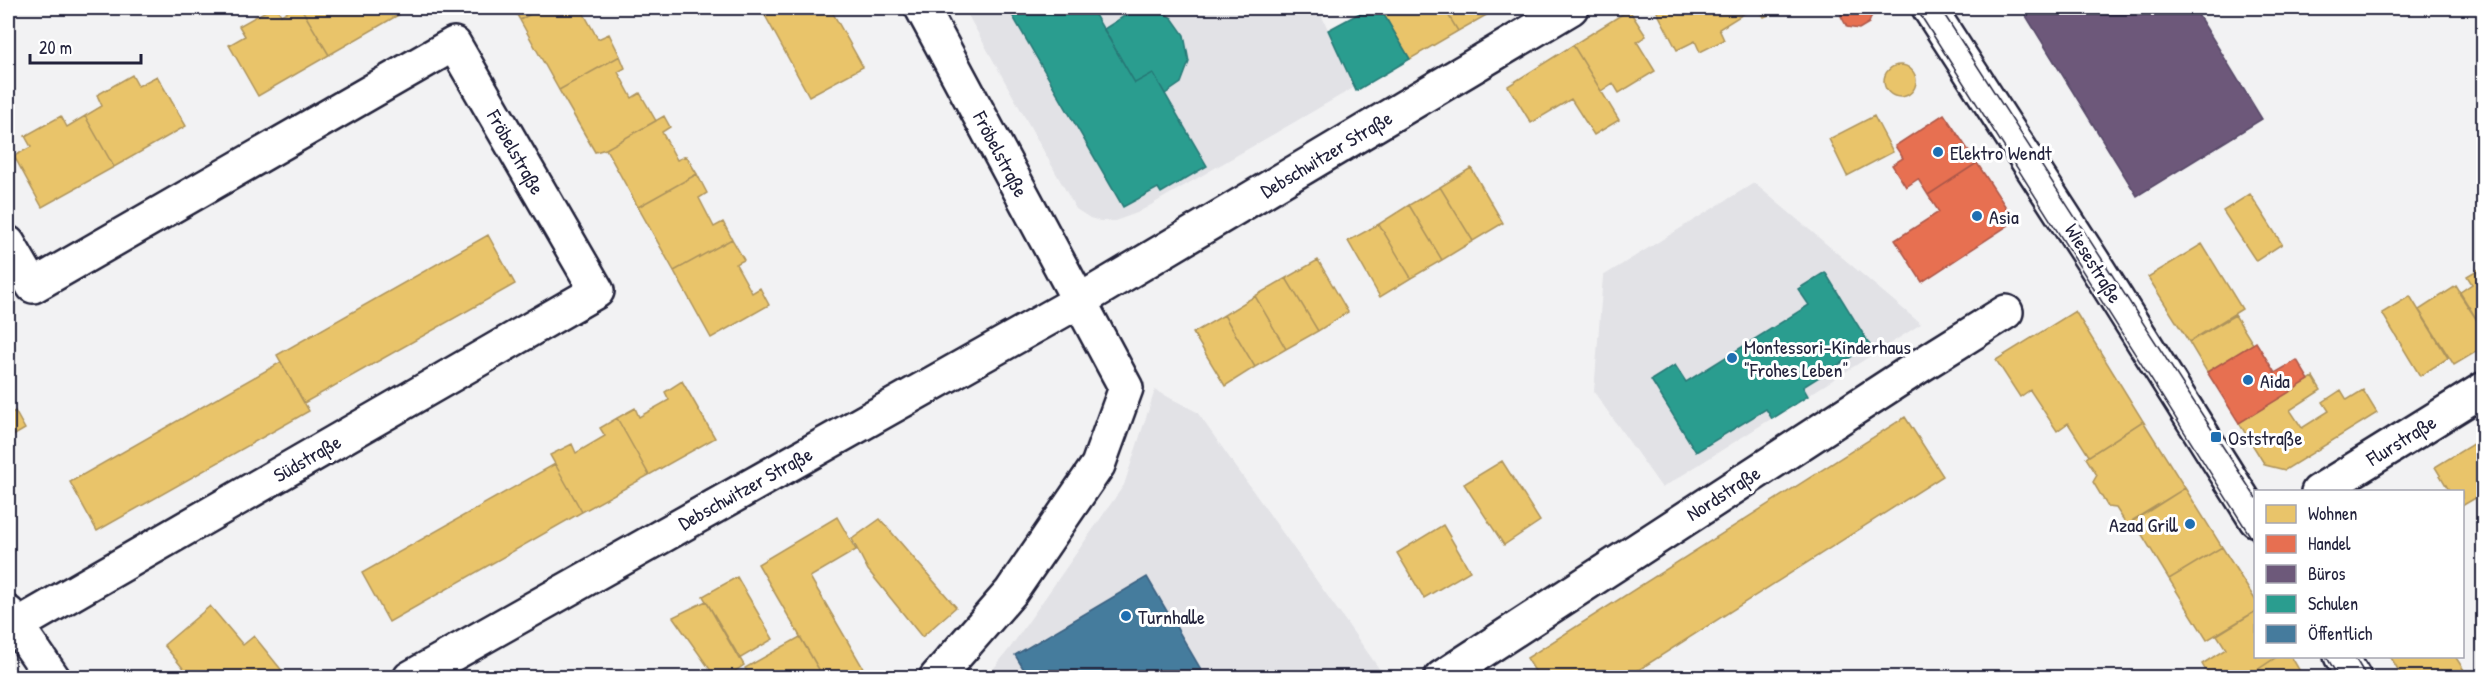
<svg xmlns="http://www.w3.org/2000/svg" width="2491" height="685" font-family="'Patrick Hand',sans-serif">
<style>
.built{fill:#e2e2e6}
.homes{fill:#e9c46a;stroke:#ad935c;stroke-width:1.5}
.shops{fill:#e76f51;stroke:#ac584a;stroke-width:1.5}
.offices{fill:#6d597a;stroke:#564867;stroke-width:1.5}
.schools{fill:#2a9d8f;stroke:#287876;stroke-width:1.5}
.public{fill:#457b9d;stroke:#3a6080;stroke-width:1.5}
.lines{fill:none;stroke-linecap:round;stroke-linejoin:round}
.minor-casing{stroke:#22223b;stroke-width:38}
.tertiary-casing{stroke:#22223b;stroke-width:38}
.minor{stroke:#fff;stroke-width:33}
.tertiary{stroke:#fff;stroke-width:33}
.tram{stroke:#22223b;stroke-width:1.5}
.poi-dot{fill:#1f6fb2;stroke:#fff;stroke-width:2}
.labels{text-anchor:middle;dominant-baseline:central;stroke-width:6;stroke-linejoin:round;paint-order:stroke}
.street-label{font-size:20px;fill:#22223b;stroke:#fff}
.poi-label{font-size:20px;fill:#22223b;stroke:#fff;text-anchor:start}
</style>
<rect width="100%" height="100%" fill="#f2f2f3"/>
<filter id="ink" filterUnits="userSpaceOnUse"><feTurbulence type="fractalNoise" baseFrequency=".0167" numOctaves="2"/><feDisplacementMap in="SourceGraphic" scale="12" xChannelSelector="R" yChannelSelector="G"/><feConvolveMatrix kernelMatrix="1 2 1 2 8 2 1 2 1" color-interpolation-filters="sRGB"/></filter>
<g filter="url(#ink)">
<path class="built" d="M964 8H1318L1355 87 1137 213 1115 221H1100L1090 218 1076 209Z
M1754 183 1921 324 1662 488 1594 392 1603 276Z
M1155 390 1197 412 1385 677 986 678 1010 648 1124 485Z"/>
<path class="homes" d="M271 8H277L281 15 294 8H301L329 55 258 96 229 45 245 36 239 26Z
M301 8H396L400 14 329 55Z
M513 8H541L520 20Z
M541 8H590L583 12 598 39 609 34 620 56 559 90 520 20Z
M761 8H830L863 67 809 96Z
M1380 8H1444L1458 31 1410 59Z
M1444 8H1499L1458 31Z
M1655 8H1743L1745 13 1719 29 1724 40 1700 52 1695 41 1677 50Z
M1759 8H1784L1764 17Z
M1629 10 1646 36 1637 42 1655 71 1619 93 1613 83 1601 91 1573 45Z
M1573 45 1619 120 1594 135 1571 99 1531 123 1508 86Z
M620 56 625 68 618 72 632 98 640 93 656 121 606 149 595 152 559 90Z
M1884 81a16 16 0 1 1 32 0a16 16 0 1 1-32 0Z
M132 75 138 86 157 76 186 126 114 167 85 116 102 106 97 95Z
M61 116 67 127 85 116 114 167 42 207 14 156 31 147 25 136Z
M664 116 670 127 662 132 677 160 686 156 697 174 638 207 606 149Z
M1874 116 1893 152 1847 176 1829 139Z
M1471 168 1503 223 1473 241 1440 187Z
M697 174 707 193 699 198 714 227 723 222 732 239 674 271 638 207Z
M1440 187 1473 241 1442 260 1409 205Z
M2250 194 2282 244 2256 261 2223 211Z
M1409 205 1442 260 1411 278 1379 224Z
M1379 224 1411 278 1380 297 1348 241Z
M488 235 515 284 304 403 277 355Z
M732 239 744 260 736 264 752 293 760 288 769 305 711 338 674 271Z
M2202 244 2242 309 2189 342 2148 277Z
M1318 260 1348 312 1318 331 1286 278Z
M2484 266V331L2459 293 2472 284 2467 276Z
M1286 278 1318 331 1286 349 1255 296Z
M2456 286 2484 331V347L2454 365 2419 310Z
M1255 296 1286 349 1255 367 1224 315Z
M2410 296 2448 358 2420 376 2382 313Z
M2075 311 2143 421 2089 456 2068 423 2057 431 2030 390 2020 397 1996 360Z
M1224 315 1255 367 1225 386 1193 333Z
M2235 315 2253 344 2207 372 2189 342Z
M281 362 309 411 97 531 70 482Z
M2313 377 2321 390 2290 410 2302 428 2329 411 2323 402 2341 390 2347 400 2363 390 2377 413 2285 470 2265 465 2239 423Z
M682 381 715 438 649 475 617 418 635 408 639 417 669 400 665 392Z
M15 411 25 429 8 439V415Z
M1905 417 1943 476 1626 678H1539L1527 658Z
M617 418 649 475 582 512 550 455 572 444 576 453 605 436 600 428Z
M2143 421 2185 488 2127 525 2116 508 2108 507 2093 482 2097 475 2086 458Z
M2484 437V493L2462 506V492H2450L2435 467Z
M1502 461 1540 521 1504 545 1464 484Z
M555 464 582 512 389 622 362 573Z
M2185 488 2222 547 2169 579 2133 520Z
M837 517 856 550 810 577 869 678H824L758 564Z
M880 519 956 607 922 637 868 570 852 539Z
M1443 525 1470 571 1424 598 1397 553Z
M2222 547 2256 601V611L2207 640 2169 579Z
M737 577 773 639 739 659 703 596Z
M706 601 744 665 725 678H716L673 617Z
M210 606 243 645 254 636 288 678H191L164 645Z
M2256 611V656H2278L2245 678H2242L2237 670 2224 678H2210L2202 664 2226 649 2217 635Z
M800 637 824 678H751L745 668Z
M2278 656H2291L2304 678H2245Z
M2390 656H2455L2464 670 2452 678H2403Z"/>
<path class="shops" d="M1842 8H1870L1873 12 1869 23 1859 29 1847 27 1841 16Z
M1944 114 1977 163 1928 195 1918 179 1906 187 1892 165 1903 158 1895 146Z
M1977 163 2015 221 1922 282 1895 240 1939 212 1928 195Z
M2256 342 2275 373 2297 360 2309 380 2239 423 2207 372Z"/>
<path class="offices" d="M2029 8H2194L2262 119 2137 196 2023 11Z"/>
<path class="schools" d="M1008 8H1091L1135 83 1153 73 1207 166 1161 193 1158 188 1123 207Z
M1369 8H1380L1410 59 1356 91 1328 30Z
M1141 10H1159L1172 18 1184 35 1189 62 1181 83 1165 94 1153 73 1135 83 1104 29 1126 15Z
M1825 272 1870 345 1803 387 1808 396 1772 419 1766 409 1696 452 1651 380 1675 365 1686 382 1809 305 1798 289Z"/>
<path class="public" d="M1147 577 1206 678H1029L1015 655Z"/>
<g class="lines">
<g class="minor-casing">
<path id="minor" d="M922 8 1126 388 1098 465 1011 592 936 678
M8 243 33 286 454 44 597 291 16 626
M2318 492 2484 389
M8 613 53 678
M410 678 1081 300 1571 8
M1441 678 1918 367 2006 312"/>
</g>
<g class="tertiary-casing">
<path id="tertiary" d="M1929 8 2092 260 2256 520
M2341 656 2354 678"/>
</g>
<use href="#minor" class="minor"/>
<use href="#tertiary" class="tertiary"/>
<path class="tram" d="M1916 8 2256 545
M1940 8 2256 498
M2326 656 2339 678
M2354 656 2367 678"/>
</g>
</g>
<g class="poi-dot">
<circle cx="1938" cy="152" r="6"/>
<circle cx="1977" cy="216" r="6"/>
<circle cx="1732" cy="358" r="6"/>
<circle cx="2248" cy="380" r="6"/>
<rect x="2210" y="431" width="12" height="12" rx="3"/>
<circle cx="2190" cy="524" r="6"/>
<circle cx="1126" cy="616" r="6"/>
</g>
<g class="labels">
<g class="street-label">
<text transform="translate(516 152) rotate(60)">Fröbelstraße</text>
<text transform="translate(1001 154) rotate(62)">Fröbelstraße</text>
<text transform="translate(1326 154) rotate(-31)">Debschwitzer Straße</text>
<text transform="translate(2094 263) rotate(58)">Wiesestraße</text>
<text transform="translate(2401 440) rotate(-32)">Flurstraße</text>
<text transform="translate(307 458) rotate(-30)">Südstraße</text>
<text transform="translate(745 488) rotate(-29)">Debschwitzer Straße</text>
<text transform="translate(1723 493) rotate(-33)">Nordstraße</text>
</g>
<g class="poi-label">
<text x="1950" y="152">Elektro Wendt</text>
<text x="1989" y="216">Asia</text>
<text x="1744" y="346">Montessori-Kinderhaus<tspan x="1744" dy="23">"Frohes Leben"</tspan></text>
<text x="2260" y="380">Aida</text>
<text x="2228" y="437">Oststraße</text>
<text x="2178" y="524" text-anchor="end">Azad Grill</text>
<text x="1138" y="616">Turnhalle</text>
</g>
</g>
<rect width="2491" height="685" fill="none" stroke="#fff" stroke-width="30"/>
<rect x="15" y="15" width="2461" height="655" fill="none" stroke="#22223b" stroke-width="2" filter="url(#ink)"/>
<rect x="2254" y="490" width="210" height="168" fill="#ffffff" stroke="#a7a7b1" stroke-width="1.5"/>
<rect x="2266" y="505" width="30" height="18" fill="#e9c46a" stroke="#a7a7b1" stroke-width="1.5"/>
<text x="2308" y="520" font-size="18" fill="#22223b">Wohnen</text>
<rect x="2266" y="535" width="30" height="18" fill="#e76f51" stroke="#a7a7b1" stroke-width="1.5"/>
<text x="2308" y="550" font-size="18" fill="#22223b">Handel</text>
<rect x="2266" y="565" width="30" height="18" fill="#6d597a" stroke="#a7a7b1" stroke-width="1.5"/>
<text x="2308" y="580" font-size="18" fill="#22223b">Büros</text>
<rect x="2266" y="595" width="30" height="18" fill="#2a9d8f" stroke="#a7a7b1" stroke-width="1.5"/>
<text x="2308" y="610" font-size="18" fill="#22223b">Schulen</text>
<rect x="2266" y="625" width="30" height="18" fill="#457b9d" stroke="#a7a7b1" stroke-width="1.5"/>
<text x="2308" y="640" font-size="18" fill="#22223b">Öffentlich</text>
<path d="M30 54v9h111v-9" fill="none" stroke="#22223b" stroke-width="3"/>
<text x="39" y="54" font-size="18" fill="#22223b" stroke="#ffffff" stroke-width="4.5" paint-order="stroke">20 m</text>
</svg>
